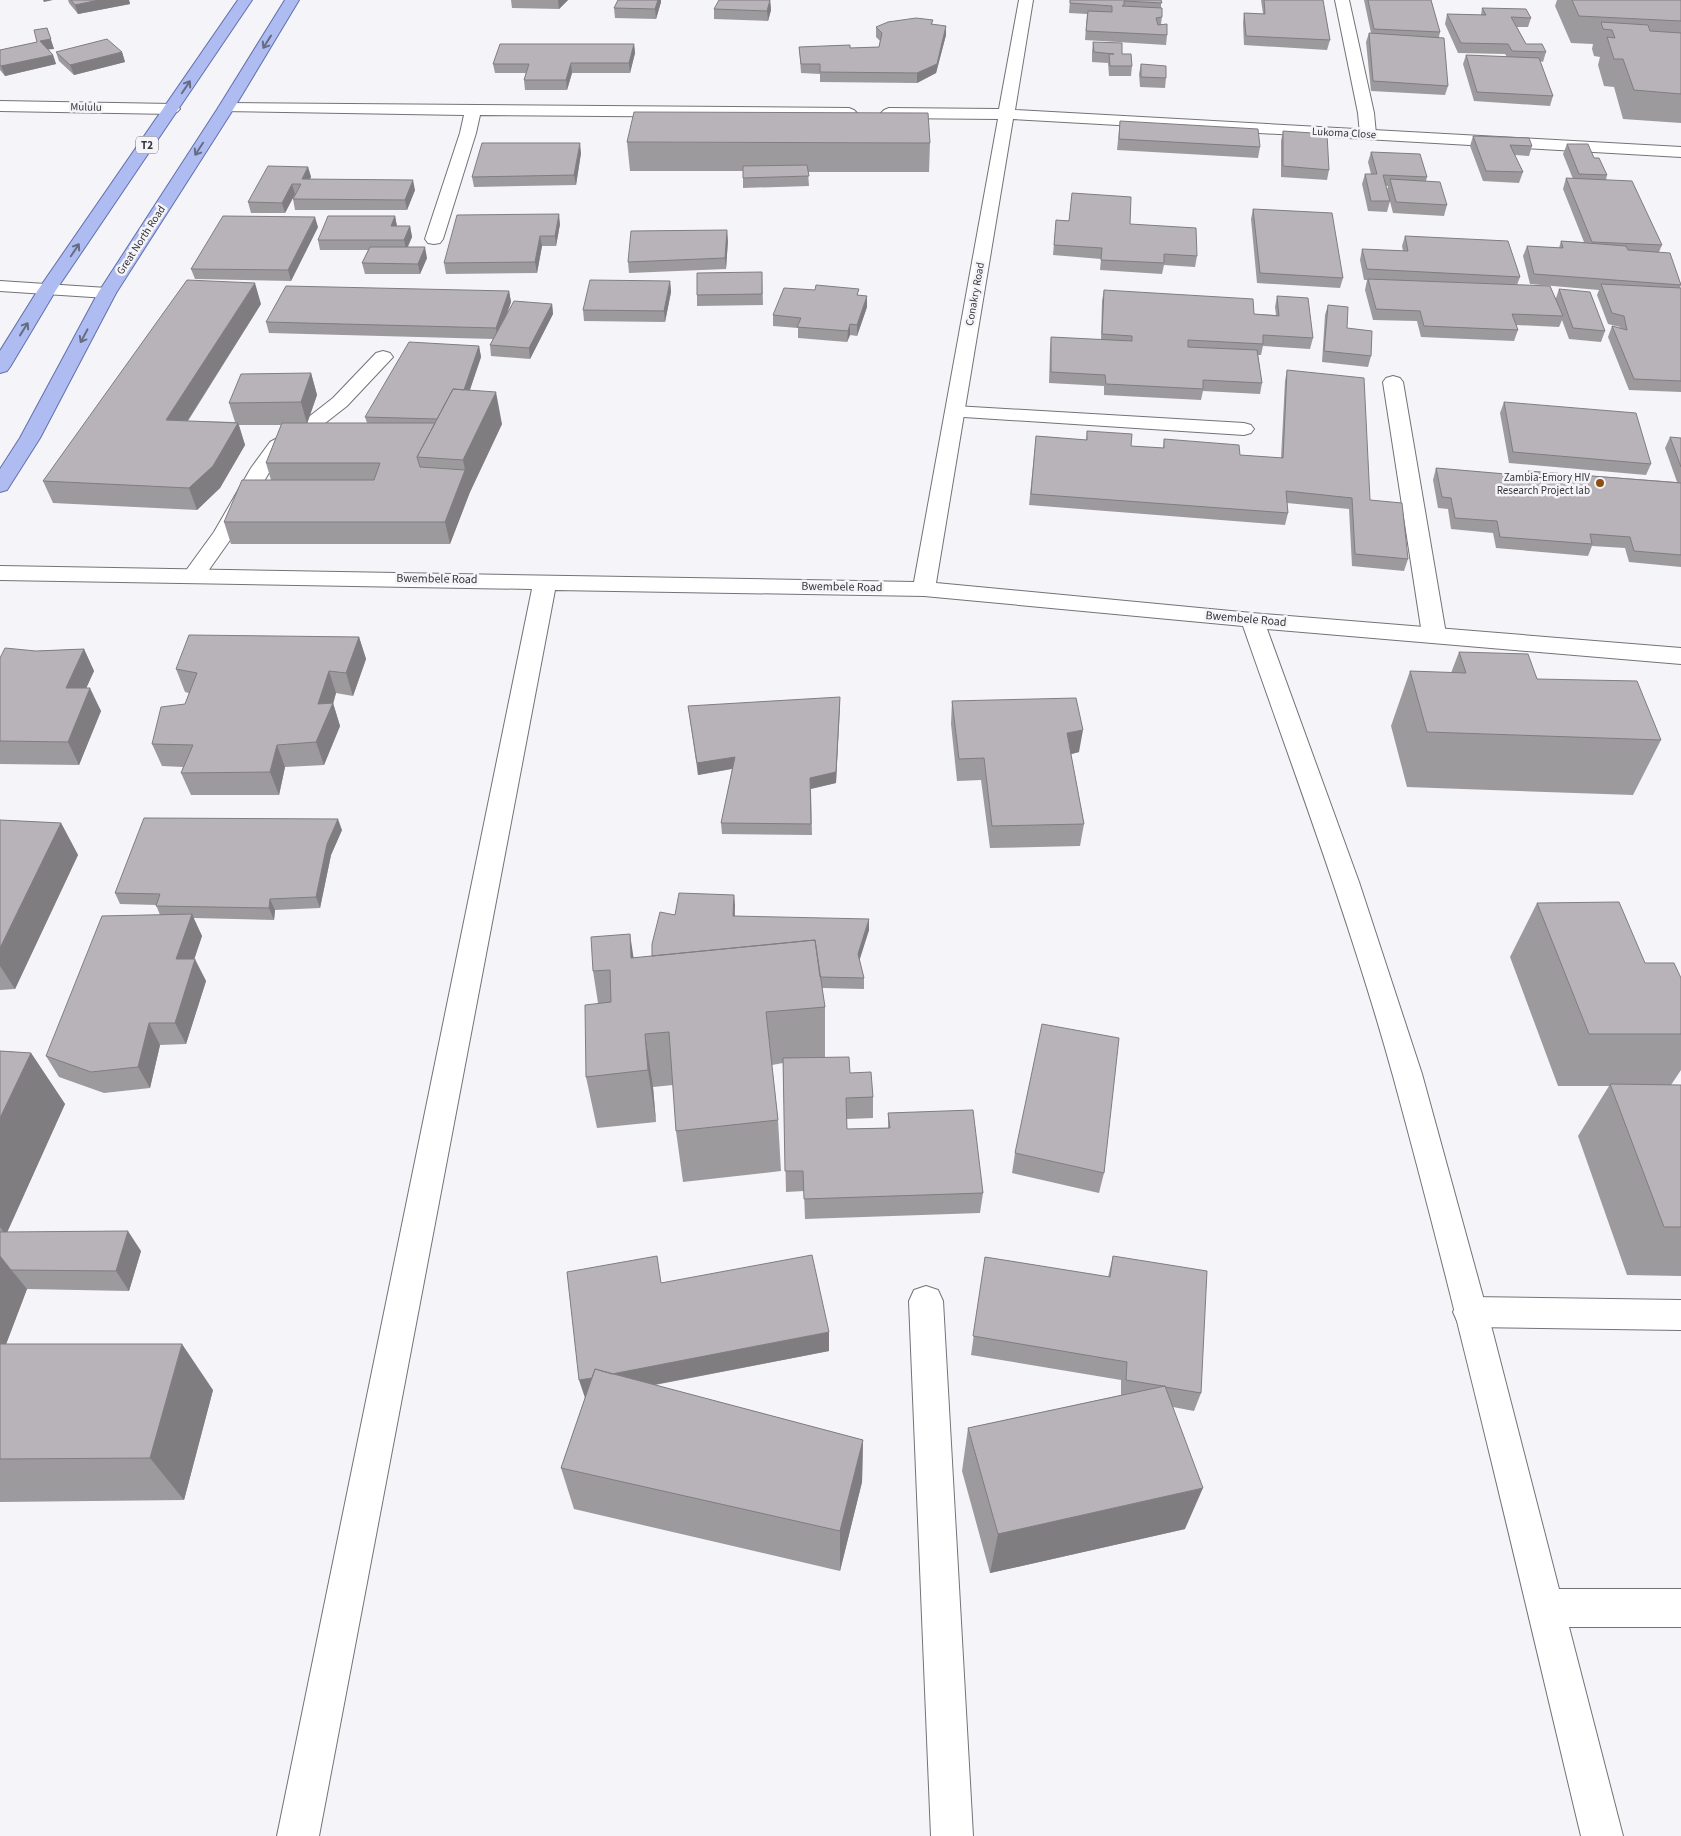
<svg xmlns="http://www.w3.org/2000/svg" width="1681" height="1836" font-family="'Source Sans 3',sans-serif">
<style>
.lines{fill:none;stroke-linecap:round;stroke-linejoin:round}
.lane-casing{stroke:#737276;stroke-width:2}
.street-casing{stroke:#737276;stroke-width:2}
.secondary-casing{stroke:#737276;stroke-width:2}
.primary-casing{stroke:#6170ac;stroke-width:2}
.lane{fill:#fff;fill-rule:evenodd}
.street{fill:#fff;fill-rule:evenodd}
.secondary{fill:#fff;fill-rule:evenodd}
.primary{fill:#aebcf2;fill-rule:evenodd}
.wall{fill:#9d9a9e}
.shaded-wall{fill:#807d81}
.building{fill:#b7b3b8;stroke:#807d81}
.oneway{stroke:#666c82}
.poi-dot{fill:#8d4e14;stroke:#f5f4f9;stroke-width:2}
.labels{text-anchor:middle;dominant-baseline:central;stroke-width:5;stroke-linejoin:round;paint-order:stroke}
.far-street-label{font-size:11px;fill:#363638;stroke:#f5f4f9}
.shield{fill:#f5f4f9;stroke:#6f6f72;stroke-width:1}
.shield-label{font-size:11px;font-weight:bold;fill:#363638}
.far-poi-label{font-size:11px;fill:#363638;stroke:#f5f4f9;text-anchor:end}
.street-label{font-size:12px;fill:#363638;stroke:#f5f4f9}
</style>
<rect width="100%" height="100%" fill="#f5f4f9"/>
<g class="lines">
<g class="lane-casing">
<path id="lane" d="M1335 0H1349L1374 113 1376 134 1374 137H1362L1360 134 1358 113Z
M383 351 390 353 393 357 347 406 306 438 284 450 271 469 235 533 201 581 193 583 185 581 182 576 214 532 251 468 270 442 292 430 333 398 376 353Z
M1393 376 1400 378 1403 382 1446 634 1442 639 1434 641 1426 639 1422 634 1383 382 1386 378Z
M955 406 1244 423 1251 425 1254 429 1251 433 1244 435 948 416 945 412 948 408Z
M1470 1297 1681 1300V1330L1470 1327 1458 1323 1453 1312 1458 1301Z"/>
</g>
<g class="street-casing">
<path id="street" d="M1019 0H1033L1015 110 1681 147V157L1013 119 936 583 1252 613 1681 648V664L1267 629 1359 882 1422 1074 1493 1333 1559 1589H1681V1627H1569L1623 1836H1581C1520 1582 1462 1328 1393 1076 1351 924 1295 775 1243 626L924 596 555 590 319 1836H277L532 589 0 580V566L914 582 998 119 889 118 884 116 881 113 884 110 889 108 999 109Z
M0 101 172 104 177 106 180 109 177 112 172 114 0 111Z
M226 103 849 108 854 110 857 113 854 116 849 118 480 115 476 133 443 239 440 243 434 244 428 243 425 239 460 133 464 115 221 111 218 108 221 105Z
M926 1286 938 1290 943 1301 973 1836H931L909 1301 914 1290Z"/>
</g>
<g class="secondary-casing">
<path id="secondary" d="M0 281 107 288 113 289 116 293 113 297 107 298 0 291Z"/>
</g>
<g class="primary-casing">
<path id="primary" d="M238 0H252L56 290 10 367 7 371 0 373V351L38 290Z
M285 0H299L234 108 116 293 40 438 7 490 0 492V469L20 438 98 293 218 108Z"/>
</g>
<use href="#lane" class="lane"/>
<use href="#street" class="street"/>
<use href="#secondary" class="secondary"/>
<use href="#primary" class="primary"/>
</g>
<path class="wall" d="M68 0H129L130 4 78 14 69 3Z
M511 0H568L559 9 512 8Z
M618 0H661V2L656 19 615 18 614 8Z
M770 0 771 10 768 21 714 19V9Z
M1070 0H1161V8L1162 17 1161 24 1167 35 1166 45 1085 40 1087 14 1069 13Z
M1261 0H1323L1330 40 1327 50 1244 45 1243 23 1244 13 1263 14Z
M1364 0H1431L1440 32 1439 37 1448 86 1445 95 1371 91 1366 42 1369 33H1371Z
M1557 0H1681V123L1623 119 1614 87 1604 86 1598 65 1600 57 1594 56 1592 49 1593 44 1571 43 1555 6Z
M1482 8 1531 18 1528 27H1517L1526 44 1546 52 1543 62 1540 61 1553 96 1550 106 1474 101 1463 64 1466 55 1507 57 1505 54 1458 53 1445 24 1447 14 1481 15Z
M933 20 932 24 946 35 936 73 917 83 820 82V74L801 73 799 47 850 48 879 47 880 41 876 37V27Z
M47 28 54 49H48L53 55 56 64 5 76 0 70V50L37 42Z
M1093 42 1122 54 1132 66 1131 76H1109L1108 63 1092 62V52Z
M634 44 635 53 630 73H572L567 90H525L524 80 526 73H495L493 64Z
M56 52H122L125 62 74 75 59 61Z
M1141 64 1166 78 1165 88 1140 87 1139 74Z
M1120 121 1260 147 1258 158 1117 150Z
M1283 131 1329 170 1327 180 1281 177V141Z
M1473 136 1532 146 1529 156 1515 155 1523 172 1519 183 1483 181 1470 146Z
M627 142 930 143 929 172H808L809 186 743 188V171H630Z
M1567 144 1594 158 1607 175 1606 180 1662 245 1659 252 1681 284 1680 288H1681V392L1629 390 1608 337 1612 326 1620 328V327L1608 324 1597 295 1599 290 1530 284 1523 256 1527 246 1559 248 1561 241 1584 242 1563 189 1566 178 1573 179 1563 154Z
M1371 152 1427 177 1426 181 1447 205 1444 216 1393 213 1387 190 1388 186H1386L1390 201 1387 212 1368 211 1362 184 1365 174H1371L1368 162Z
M581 153 576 185 474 187 472 177Z
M308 167 311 177 310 179 415 190 407 210H295L293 199 295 194 285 213H251L248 202Z
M1253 209 1343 278 1340 288 1257 283 1251 219Z
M395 216 397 226H410L412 237 408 247 427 258 420 274H365L362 263 368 250H320L318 240Z
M1056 220 1130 224 1197 256 1195 267 1164 265 1162 274 1100 270 1101 259 1053 255Z
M560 224 556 246H542L537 273 446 274 444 263Z
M318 227 291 281 195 279 191 269Z
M1405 236 1520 277 1517 285 1556 298 1559 289 1605 331 1601 342 1569 339 1562 320 1559 327 1516 325 1518 330 1514 341 1421 337 1417 321 1373 320 1365 290 1367 280H1364L1360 260 1362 249 1403 251 1402 246Z
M728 240 726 269 629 273 628 262Z
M762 272 763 305 697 306V295Z
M670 281 671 292 665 322 584 321 583 310Z
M1104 290 1254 314 1276 315 1275 307 1277 296 1313 338 1310 349 1263 346 1261 355H1258L1262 383 1260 394 1203 391 1201 400 1104 395V386L1049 383 1050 348 1051 337 1101 340 1102 301Z
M509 291 511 302 507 314 552 304 553 314 530 359 491 356 490 345 493 339 269 333 266 322Z
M859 295 867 307 857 336 850 335 847 342 798 338V328L773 326V315Z
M261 304 188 421 235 422 229 403 311 373 317 395 307 423H367L365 417 479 346 481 357 470 390 502 424 470 492 450 544H231L224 522 271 480 266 463 281 425H239L245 445 220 488 197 510 53 503 43 481Z
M1328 305 1371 356 1368 367 1322 362 1325 315Z
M1287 370 1408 559 1404 571 1352 566 1349 509 1287 503 1288 513 1285 525 1029 505 1036 436 1086 440 1087 431 1131 446 1163 448 1164 439 1240 455 1281 458 1285 381Z
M1504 402 1651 464 1646 475 1509 463 1500 413Z
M1670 437 1681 438V567L1629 562 1625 548 1592 546 1588 556 1496 548 1493 533 1451 529 1448 509 1438 508 1433 480 1436 468 1526 476 1528 471 1677 482 1665 448Z
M359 637 366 659 353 696 336 693 333 703 340 726 324 765 285 767 279 795H191L181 773 183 767 162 766 152 744 185 704 189 693 185 692 176 669Z
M84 649 94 671 86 688 101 711 79 765 0 764V658L36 651Z
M1459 652 1537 679 1661 740 1633 795 1407 787 1391 726 1410 671 1451 673Z
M952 701 1079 752 1071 754 1084 824 1080 846 990 848 981 780 957 781 951 724Z
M688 706 840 708 836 783 811 789 812 835 722 834 721 823 732 769 698 775Z
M0 820 61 823 78 855 15 989 0 990Z
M342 830 331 855 320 908 275 910 274 920 193 918 202 936 194 959 206 981 186 1044 160 1045 150 1088 104 1093 59 1077 46 1056 160 915 156 905 120 904 115 893Z
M734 895 735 916 869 930 859 960 864 978V989L822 988 825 1007V1057L850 1073 873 1097V1118L847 1119V1129L888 1128V1113L983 1193 980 1213 805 1219 804 1191 786 1192 783 1063 772 1065 778 1120 781 1171 683 1182 676 1131 673 1085 653 1087 656 1122 597 1128 586 1077 598 1003 593 971 634 958 652 956 675 915Z
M1537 903 1645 963 1681 978V1070L1671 1085H1681V1276L1627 1275 1578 1136 1609 1086H1558L1510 957Z
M0 1051 31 1053 65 1104 7 1232 141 1251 129 1291 27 1289 6 1344 213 1390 184 1500 0 1502Z
M1015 1153 1104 1173 1099 1193 1012 1173Z
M1113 1256 1201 1393 1194 1411 1173 1407 1185 1529 990 1573 962 1471 968 1428 1121 1395V1380L971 1355 985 1257 1108 1277Z
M661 1283 829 1351 655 1385 863 1440 862 1482 840 1571 574 1509 561 1468 585 1398Z"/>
<path class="shaded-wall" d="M43 0H53L44 2Z
M99 0H129L130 4 78 14 75 5Z
M558 0H568L559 9Z
M658 0H661V2L656 19 655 9Z
M770 0 771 10 768 21 767 11Z
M946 26V35L936 73 917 83V73Z
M47 28 54 49 43 50 40 41Z
M634 44 635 53 630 73 629 63Z
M122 52 125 62 74 75 70 65Z
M53 55 56 64 5 76 1 66Z
M571 63 572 73 567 90 566 80Z
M580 143 581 153 576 185 574 175Z
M308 167 311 177 305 189 302 179Z
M413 180 415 190 407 210 405 200Z
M292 184 295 194 285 213 282 203Z
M559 214 560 224 556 246 555 236Z
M395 216 397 227 391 226Z
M315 217 318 227 291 281 288 270Z
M410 226 412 237 406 250 404 240Z
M727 230 728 240 726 269 725 258Z
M540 236 542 246 537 273 535 262Z
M425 247 427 258 420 274 418 264Z
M670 281 671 292 665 322 664 311Z
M255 283 261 304 174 442 166 420Z
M509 291 511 302 497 339 496 328Z
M867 296V307L857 336V325Z
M552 304 553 314 530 359 529 348Z
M850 324V335L847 342 848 331Z
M479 346 481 357 459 421 448 431Z
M311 373 317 395 307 424 301 402Z
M496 392 502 424 470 492 450 544 445 522 465 470 463 460Z
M238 423 245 445 220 488 197 510 189 488Z
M359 637 366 659 353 696 346 673Z
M84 649 94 671 76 711 66 688Z
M329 671 336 693 333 704V703L340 726 324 765 316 742 318 704Z
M90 688 101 711 79 765 68 742Z
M840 697 836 783 810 789V778Z
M1083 730 1079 752 1064 756 1067 733Z
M277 745 285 767 279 795 270 772Z
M735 757 736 768 698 775 697 763Z
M338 819 342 830 331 855 320 908 316 897 327 844Z
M61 823 78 855 15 989 0 966V948Z
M734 895 735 906 734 927 733 916Z
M270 899 275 910 274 920 269 908Z
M192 914 202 936 187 981 176 959Z
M869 919V930L858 965V954Z
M630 934 638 987 631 958Z
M195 959 206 981 186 1044 175 1023Z
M149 1023 160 1045 150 1088 138 1067Z
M645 1034 653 1087 656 1122 648 1070Z
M31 1053 65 1104 6 1235 0 1227V1118Z
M128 1231 141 1251 129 1291 116 1271Z
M0 1256 27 1289 2 1355 0 1353Z
M829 1332V1351L585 1398 579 1380Z
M182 1344 213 1390 184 1500 150 1458Z
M863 1440 862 1482 840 1571V1531Z
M1203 1488 1185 1529 990 1573 998 1534Z"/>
<path class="building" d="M71 0H99L75 5Z
M618 0H658L655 9 614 8Z
M719 0H770L767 11 714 9Z
M1070 0H1161L1162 3 1124 1V5L1122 6 1162 8V17L1156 18 1158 25 1167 24V35L1086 31 1088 11 1112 12V6L1070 3Z
M1264 0H1323L1330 40 1246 36 1244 13 1265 14Z
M1368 0H1431L1440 32 1374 29Z
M1572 0H1681V21L1579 16Z
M1482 8 1526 9 1531 18 1511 17 1526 44H1542L1546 52 1512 51 1508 44 1461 43 1447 14 1486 15Z
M916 18 933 20 931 24 946 26 937 64 917 73 820 72V64H801L799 47 850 45V48L879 47 882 33 876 27 888 22Z
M1601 22 1648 25 1650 31 1681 33V94L1634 90 1623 59H1614L1607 37 1615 38 1612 30 1603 29Z
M47 28 51 39 40 41 53 55 1 66 0 65V50L37 42 34 30Z
M1369 33 1444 38 1448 86 1373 81Z
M107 39 122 52 70 65 56 52Z
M1093 42 1122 43V54H1131L1132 66H1110L1109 54H1114L1094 52Z
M500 44H634L629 63H571L566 80H524L529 64H493Z
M1466 55 1539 58 1553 96 1477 92Z
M1141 64 1166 66V78L1141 77Z
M634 112 928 113 930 143 627 142Z
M1120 121 1258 129 1260 147 1119 139Z
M1283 131 1327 134 1329 170 1283 166Z
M1473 136 1529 138 1532 146 1510 145 1523 172 1486 171Z
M482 143H580L574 175 472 177Z
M1567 144H1588L1594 158H1599L1607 175 1579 174Z
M1371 152 1420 154 1427 177 1383 175 1390 201H1371L1365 174H1377Z
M807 165 809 176 743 178V166Z
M268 166 308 167 302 179 413 180 405 200 293 199 301 184H292L282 203 248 202Z
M1566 178 1632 181 1662 245 1592 242Z
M1390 179 1440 182 1447 205 1396 202Z
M1072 193 1131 197 1130 224 1196 228 1197 256 1164 254V263L1101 260 1102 248 1054 245 1056 220 1069 221Z
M1253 209 1332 213 1343 278 1260 273Z
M559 214 555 236H540L535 262 444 263 457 215Z
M223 216 315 217 288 270 191 269Z
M328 216H395L391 226H410L404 240H318Z
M727 230 725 258 628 262 631 231Z
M1405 236 1508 241 1520 277 1367 269 1362 249 1408 251Z
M1561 241 1626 246 1628 250 1670 253 1681 285 1534 274 1527 246 1563 248Z
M370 247H425L418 264 362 263Z
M762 272V294L697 295V273Z
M1368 279 1550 286 1563 316 1512 314 1518 330 1424 326 1420 311 1376 309Z
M187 280 255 283 166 420 238 423 213 466 189 488 43 481Z
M590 280 670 281 664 311 583 310Z
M1601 284 1681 288V381L1634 379 1612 326 1627 330 1624 316 1612 313Z
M816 285 859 289 857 295 867 296 857 325 850 324 848 331 797 327 801 318 773 315 784 288 815 290Z
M286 286 509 291 496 328 266 322Z
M1559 289 1590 292 1605 331 1573 328Z
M1104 290 1253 299 1254 314 1279 316 1277 296 1308 298 1313 338 1263 335V344L1188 340V347L1257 350 1262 383 1203 380V389L1106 384 1105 375 1051 372V337L1132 341V336L1102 334Z
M514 301 552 304 529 348 490 345Z
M1328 305 1348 307 1347 328 1372 331 1371 356 1324 351Z
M409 342 479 346 464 390 453 389 437 419 365 417Z
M1287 370 1364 378 1370 500 1402 503 1408 559 1355 554 1352 498 1286 491 1288 513 1031 494 1036 436 1087 440V431L1132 434 1131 446 1164 448V439L1239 445 1240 455 1283 458Z
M311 373 301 402 229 403 241 374Z
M453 389 496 392 463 460 417 457Z
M1504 402 1636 413 1651 464 1513 452Z
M282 423H435L417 457 420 467 465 470 445 522H224L242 480H374L380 463H266Z
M1670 437 1681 438V467Z
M1436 468 1529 476 1528 471 1681 483V555L1634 551 1630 537 1590 534 1592 544 1500 537 1497 521 1455 518 1451 498 1442 497Z
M189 635 359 637 346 673 329 671 318 704 333 703 316 742 277 745 270 772 181 773 193 745 152 744 161 707 185 704 197 673 176 669Z
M5 648 36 651 84 649 66 688H90L68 742 0 741V658Z
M1459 652 1528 654 1537 679 1637 681 1661 740 1427 732 1410 671 1466 673Z
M840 697 836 772 810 778 811 824 721 823 735 757 697 763 688 706Z
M1076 698 1083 730 1067 733 1084 824 992 826 984 758 959 759 952 701Z
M144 818 338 819 327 844 316 897 270 899 269 908 156 906 160 894 115 893Z
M0 820 61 823 0 948Z
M679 893 734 895 733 916 869 919 858 954 864 978 820 977 815 940 652 956V944L660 912 675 915Z
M1619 902 1645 963H1674L1681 978V1034H1589L1537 903Z
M192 914 176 959H195L175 1023H149L138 1067 91 1072 46 1056 102 916Z
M630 934 631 958 815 940 825 1007 766 1012 778 1120 676 1131 669 1032 645 1034 648 1070 586 1077 585 1005 611 1002 610 970 593 971 591 937Z
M1042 1024 1119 1038 1104 1173 1015 1153Z
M0 1051 31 1053 0 1118Z
M849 1057 850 1073 871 1072 873 1097 846 1098 847 1129 890 1128 888 1113 973 1110 983 1193 804 1199 803 1171H785L783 1058Z
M1610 1084 1681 1085V1227H1664Z
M128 1231 116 1271 11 1270 0 1256V1232Z
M812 1255 829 1332 612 1374 595 1369 592 1378 579 1380 567 1272 657 1256 661 1283Z
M1113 1256 1207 1271 1201 1393 1165 1387V1386H1163L1126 1380 1127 1362 973 1336 985 1257 1110 1277Z
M0 1344H182L150 1458 0 1459Z
M595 1369 863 1440 840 1531 561 1468Z
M1165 1386 1203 1488 998 1534 968 1428Z"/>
<defs><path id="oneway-shaft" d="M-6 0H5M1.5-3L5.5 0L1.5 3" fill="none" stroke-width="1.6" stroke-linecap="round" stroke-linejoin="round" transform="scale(1.25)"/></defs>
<g class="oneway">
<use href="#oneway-shaft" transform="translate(267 42) rotate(122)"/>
<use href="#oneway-shaft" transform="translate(186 87) rotate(-56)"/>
<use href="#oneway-shaft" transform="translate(199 149) rotate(123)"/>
<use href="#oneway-shaft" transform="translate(75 250) rotate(-56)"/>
<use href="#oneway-shaft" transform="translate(24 329) rotate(-58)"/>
<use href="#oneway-shaft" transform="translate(84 336) rotate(118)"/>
</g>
<circle class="poi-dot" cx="1600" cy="483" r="5"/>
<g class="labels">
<g class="far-street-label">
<text transform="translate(86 107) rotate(1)">Mululu</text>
<text transform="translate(1344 133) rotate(3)">Lukoma Close</text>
<text transform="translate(141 240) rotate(-57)">Great North Road</text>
<text transform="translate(975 294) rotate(-80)">Conakry Road</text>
</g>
<rect class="shield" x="136" y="136.5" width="22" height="17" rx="4"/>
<g class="shield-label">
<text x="147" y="145">T2</text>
</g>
<g class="far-poi-label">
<text x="1590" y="477">Zambia-Emory HIV<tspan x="1590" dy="13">Research Project lab</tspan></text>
</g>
<g class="street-label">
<text transform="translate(437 579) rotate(1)">Bwembele Road</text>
<text transform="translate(842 587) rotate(1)">Bwembele Road</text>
<text transform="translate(1246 619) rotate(5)">Bwembele Road</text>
</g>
</g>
</svg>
